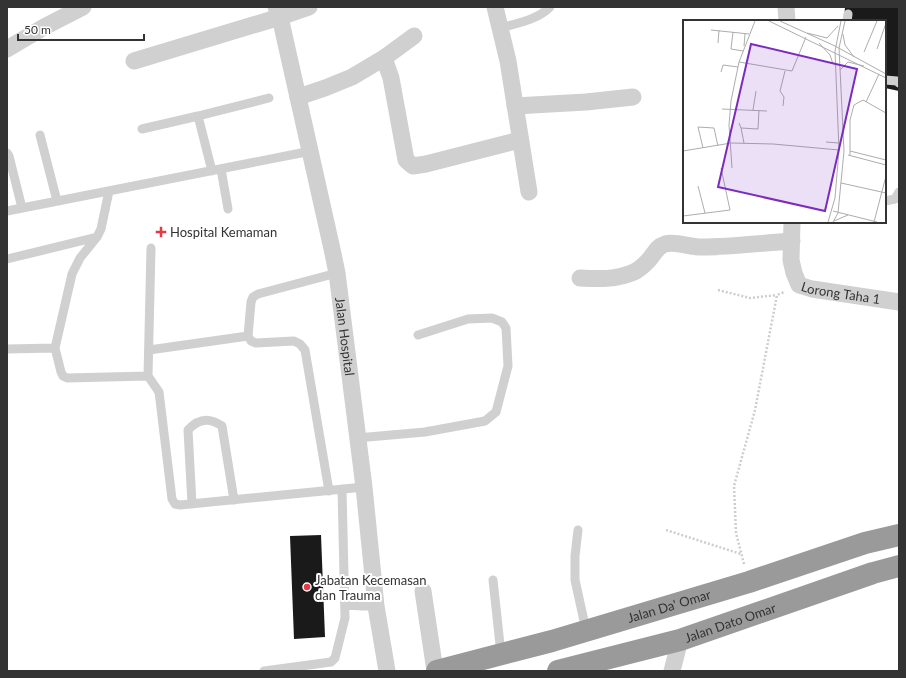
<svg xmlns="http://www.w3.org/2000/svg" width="906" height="678" font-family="Lato,sans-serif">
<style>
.building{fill:#1a1a1a}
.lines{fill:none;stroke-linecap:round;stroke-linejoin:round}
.path{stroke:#cdcdcd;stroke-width:2.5;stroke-dasharray:2 2;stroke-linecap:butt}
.lane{stroke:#d0d0d0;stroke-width:9}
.street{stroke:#d0d0d0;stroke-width:17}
.highway{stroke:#9a9a9a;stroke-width:22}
.poi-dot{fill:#e63946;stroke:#fff;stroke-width:1.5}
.labels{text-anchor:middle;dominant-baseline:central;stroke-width:4;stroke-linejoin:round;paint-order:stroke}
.poi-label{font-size:13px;fill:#333;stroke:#fff;text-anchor:start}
.street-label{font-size:13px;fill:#333;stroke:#fff}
.inset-road{fill:none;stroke:#adadad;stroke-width:1}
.view{fill:#7b2cbf;fill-opacity:0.15;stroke:#7b2cbf;stroke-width:2}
.inset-edge{fill:none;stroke:#333;stroke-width:2}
</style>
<rect width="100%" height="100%" fill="#fff"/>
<path class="building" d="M845 7H899V91L885 88V21H844Z
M321 535 325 637 294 639 290 536Z"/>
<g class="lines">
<path class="path" d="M718 290 750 298 777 295
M666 530 741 554
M744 564 736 533 734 486 755 410 777 295 784 292"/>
<path class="lane" d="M847 21 848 14
M500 28C518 23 537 20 550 7
M885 80 897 81 899 83
M198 116 269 98
M142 129 198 116 212 171
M40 135 57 201
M7 153 9 156 22 208
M221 169 228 209
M109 191 101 229 97 237 80 258 72 274 55 348 61 372 63 376 67 378 148 376
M885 201 895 199 899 192
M7 211 311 151
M151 248 148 376 159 392 172 499 175 504 180 505 364 487
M7 259 97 237
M7 349 55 348
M149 350 248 336
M357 438 425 432 485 421 496 412 508 366 506 328 502 322 492 318 468 319 418 335
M329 491 305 350 300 344 294 341 256 343 251 341 248 336 251 302 253 297 258 294 337 273
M192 504 188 430C198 419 209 417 222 426L234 500
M578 530 575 556V580L586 630
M493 580 501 654
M345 605 363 606H376
M264 671 331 662 335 658 345 618 342 489"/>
<g class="street">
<path id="s1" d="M276 7 280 17 332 249 337 273 364 487 376 606 387 671"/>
<path d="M495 7 508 61 529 192"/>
<path d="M786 7 787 21"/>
<path d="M414 36 384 58 391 78 406 160 413 166 426 164 520 140"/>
<path d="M7 49 44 27 83 7"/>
<path d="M134 61 280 17 309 7"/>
<path d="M298 97 325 88 352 77 384 58"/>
<path d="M515 106 586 102 633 97"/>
<path id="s2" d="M792 222 791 260 794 273 799 285 812 289 899 302"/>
<path d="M580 278C598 279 616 280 634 272 639 270 644 265 648 261 654 255 656 247 665 244 676 241 689 247 701 247 731 247 762 243 792 241"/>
<path d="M423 591 435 671"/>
<path d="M672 671 680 640"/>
</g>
<g class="highway">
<path id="s3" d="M437 671 552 641 749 582 865 543 899 535"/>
<path id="s4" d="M558 671 680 640 873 573 899 566"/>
</g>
</g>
<g class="poi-dot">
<path d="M159 226h4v4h4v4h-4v4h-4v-4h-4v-4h4z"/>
<circle cx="307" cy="587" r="4"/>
</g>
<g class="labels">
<g class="poi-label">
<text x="170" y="232">Hospital Kemaman</text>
<text x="315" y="580">Jabatan Kecemasan<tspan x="315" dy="15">dan Trauma</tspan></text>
</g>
<g class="street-label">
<text stroke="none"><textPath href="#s2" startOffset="107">Lorong Taha 1</textPath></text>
<text stroke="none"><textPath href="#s1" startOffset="337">Jalan Hospital</textPath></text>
<text stroke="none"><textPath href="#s3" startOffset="241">Jalan Da' Omar</textPath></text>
<text stroke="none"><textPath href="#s4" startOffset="179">Jalan Dato Omar</textPath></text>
</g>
</g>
<g transform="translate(683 20)">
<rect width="203" height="203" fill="#fff"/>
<path class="inset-road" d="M86 1 203 58M97 1 152 26 203 54M28 10 66 14M50 12 48 29 60 31M124 13 144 18 155 6M160 14 162 25 171 37M35 23 36 10M136 23 147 35 150 44M61 26 62 14M194 29 203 3M181 32 194 1M56 42 109 51 123 17M157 50 165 42 181 46M38 52 40 45 55 47M183 82 196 54M100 86 101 77 97 71 102 51M39 89 84 91M70 90 73 71M56 103 58 108 75 109 76 90M58 108 61 123M143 122 156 123M20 128 15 107 31 108 35 126M0 131 48 123 90 124 156 130M167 131 203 140M165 135 203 145M167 135V100L171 85 180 80 203 93M49 148 46 105 48 81 56 42 72 1M158 163 203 173M15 166 22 193M150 191 194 202M0 196 47 190 38 148M151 201 165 195M145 202 152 178 156 130 152 31 158 1M150 202 155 193 161 131 156 28 162 1M191 202 203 156"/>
<path class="view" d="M68 24 174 49 142 191 35 167Z"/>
<rect width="203" height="203" class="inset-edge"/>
</g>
<rect width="906" height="678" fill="none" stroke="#333333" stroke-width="16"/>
<path d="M18 34v6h126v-6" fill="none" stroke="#333333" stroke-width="2"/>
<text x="24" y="34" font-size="12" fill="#333333" stroke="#ffffff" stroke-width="3" paint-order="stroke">50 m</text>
</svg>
